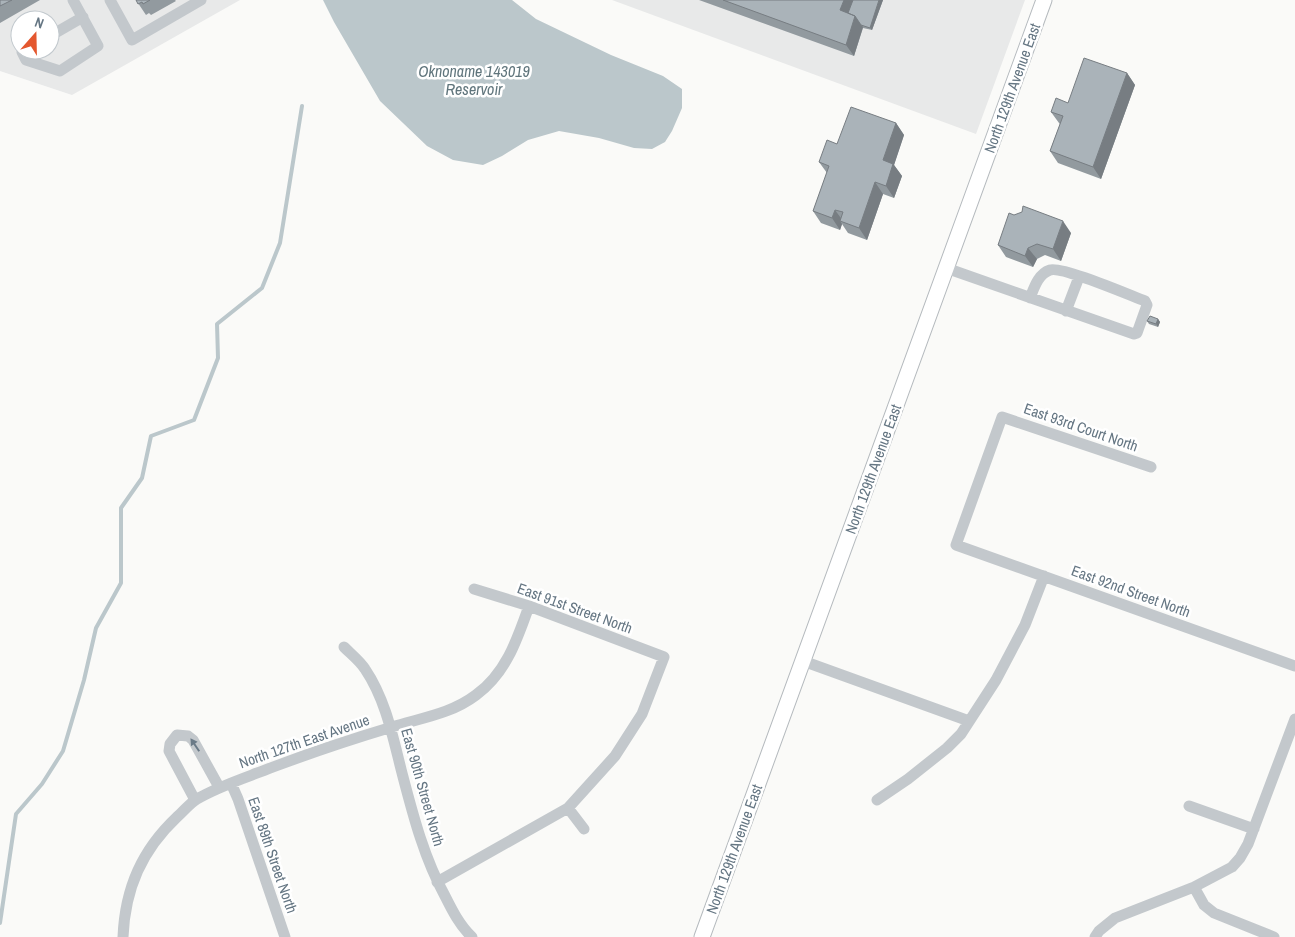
<svg xmlns="http://www.w3.org/2000/svg" width="1295" height="937" font-family="'Archivo Narrow',sans-serif">
<style>
.built{fill:#e8e9e9;fill-rule:evenodd}
.water{fill:#bbc7cb}
.lines{fill:none;stroke-linecap:round;stroke-linejoin:round}
.stream{stroke:#bbc7cb;stroke-width:4}
.major-casing{stroke:#b5babe;stroke-width:17}
.minor{stroke:#c3c8cc;stroke-width:11}
.major{stroke:#fff;stroke-width:15}
.wall{fill:#929a9f}
.shaded-wall{fill:#777d82}
.building{fill:#aab3b9;stroke:#777d82}
.oneway{fill:#6a7a87}
.labels{text-anchor:middle;dominant-baseline:central;stroke-width:5;stroke-linejoin:round;paint-order:stroke}
.street-label{font-size:15px;fill:#657683;stroke:#fff}
.water-label{font-size:16px;font-style:italic;fill:#60757c;stroke:#fff}
</style>
<rect width="100%" height="100%" fill="#fafaf8"/>
<path class="built" d="M0 0H240L72 95 0 71ZM20 20H50V50H20Z
M612 0H1025L976 134Z"/>
<path class="water" d="M323 0H512L536 19 611 55 663 76 682 89V108L672 131 665 142 652 149 634 148 599 138 559 131 528 140 502 156 483 165 453 160 427 146 380 101 334 22Z"/>
<g class="lines">
<path class="stream" d="M0 923 16 814 42 784 63 751 84 680 96 628 121 583V508L142 478 151 436 194 420 218 358 217 324 262 288 280 243 302 106"/>
<g class="major-casing">
<path id="major" d="M702 937 1044 0"/>
</g>
<path class="minor" d="M110 0 132 40 201 0
M50 36 83 17
M26 50 22 52 26 60 60 71 98 46 73 0
M946 268 1134 334 1137 333 1147 305 1145 301C1129 295 1062 266 1050 270 1038 274 1034 288 1030 298
M1066 311 1079 277
M1151 467 1002 417 956 545 1295 666
M344 647C351 654 360 661 365 669 386 700 393 738 402 773 413 815 424 858 445 896 452 910 460 926 472 937
M803 661 969 721
M231 783 238 799 285 937
M195 800 169 751 170 744 177 735 188 736 193 740 219 787
M877 800 908 779 947 748 961 734 996 680 1025 625 1044 576
M1189 806 1254 829
M568 808 584 829
M437 882 568 808 615 756 642 714 664 657 529 606 474 589
M1194 887 1204 905 1214 913 1274 937
M123 937C125 888 142 850 177 817 184 811 190 803 197 799 221 785 248 777 273 767 313 752 352 739 392 727 421 718 451 714 476 695 506 673 517 640 529 606
M1095 937 1099 931 1115 918 1194 887 1232 867 1240 858 1248 844 1295 719"/>
<use href="#major" class="major"/>
</g>
<path class="wall" d="M0 0H40L0 23Z
M136 0H175L176 1 151 15 149 13 146 15Z
M699 0H883L872 30 863 28 854 56Z
M1127 73 1135 85 1101 179 1058 163 1050 151 1060 124 1059 123 1051 112Z
M896 123 904 135 894 165 902 176 894 198 883 194 867 240 848 233 842 224 840 230 821 223 813 211 827 173 819 162 837 144Z
M1014 215 1071 233 1061 261 1045 255 1037 259 1033 267 1006 257 998 245Z
M1158 319 1160 322 1158 327 1149 324 1147 321Z"/>
<path class="shaded-wall" d="M844 0H856L849 20 840 10Z
M879 0H883L872 30 870 28Z
M855 16 863 27 854 56 846 45Z
M1127 73 1135 85 1101 179 1093 167Z
M896 123 904 135 894 165 902 176 894 198 886 186 883 160Z
M875 182 883 194 867 240 859 228Z
M835 210 843 221H840L842 224 840 230 832 218Z
M1063 221 1071 233 1061 261 1053 249Z
M1028 248 1037 259 1033 267 1025 256Z
M1158 319 1160 322 1158 327 1156 324Z"/>
<path class="building" d="M0 0H12L0 6Z
M136 0H150L143 4 142 2 138 4Z
M723 0H844L840 10 855 16 846 45Z
M853 0H879L870 28 861 25 855 16 848 13Z
M1084 58 1127 73 1093 167 1050 151 1063 116 1051 112 1056 98 1068 103Z
M851 107 896 123 883 160 893 164 886 186 875 182 859 228 840 221 843 212 835 210 832 218 813 211 829 166 819 162 827 140 837 144Z
M1023 206 1063 221 1053 249 1037 244 1028 248 1025 256 998 245 1009 213 1014 215 1022 212Z
M1150 316 1158 319 1156 324 1147 321Z"/>
<defs><path id="oneway-solid" d="M-6-.8H1V-3.2L6.5 0L1 3.2V.8H-6Z" transform="scale(1.25)"/></defs>
<use class="oneway" href="#oneway-solid" transform="translate(195 745) rotate(-124)"/>
<g class="labels">
<g class="street-label">
<text transform="translate(1012 88) rotate(-70)">North 129th Avenue East</text>
<text transform="translate(1081 427) rotate(19)">East 93rd Court North</text>
<text transform="translate(873 469) rotate(-70)">North 129th Avenue East</text>
<text transform="translate(1131 591) rotate(20)">East 92nd Street North</text>
<text transform="translate(575 608) rotate(20)">East 91st Street North</text>
<text transform="translate(304 741) rotate(-19)">North 127th East Avenue</text>
<text transform="translate(423 787) rotate(74)">East 90th Street North</text>
<text transform="translate(734 849) rotate(-70)">North 129th Avenue East</text>
<text transform="translate(273 855) rotate(71)">East 89th Street North</text>
</g>
<g class="water-label">
<text x="474" y="71">Oknoname 143019<tspan x="474" dy="18">Reservoir</tspan></text>
</g>
</g>
<g transform="translate(35 35) rotate(20)"><circle r="24" fill="#ffffff" stroke="#c1c8cd"/>
<path d="M0-4L9 19L0 12L-9 19Z" fill="#e4572e"/>
<text y="-8" font-size="14" font-weight="bold" text-anchor="middle" fill="#657683">N</text>
</g>
</svg>
